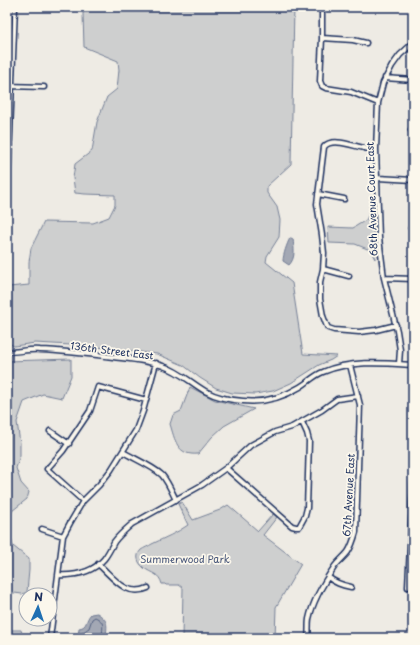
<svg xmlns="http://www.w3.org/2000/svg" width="420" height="645" font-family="'Playpen Sans',sans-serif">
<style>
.green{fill:#cecfcf;stroke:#747f96}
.water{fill:#a3a8b4;stroke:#6d7892}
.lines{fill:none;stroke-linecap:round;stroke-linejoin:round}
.shore{stroke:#515f80;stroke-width:1}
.street-casing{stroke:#1b2f5e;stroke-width:7}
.street{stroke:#fbf7ec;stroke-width:4}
.labels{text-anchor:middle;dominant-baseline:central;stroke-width:3.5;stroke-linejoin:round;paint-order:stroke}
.street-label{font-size:10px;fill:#1b2f5e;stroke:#fbf7ec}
.park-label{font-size:10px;fill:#48577a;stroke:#fbf7ec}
</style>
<rect width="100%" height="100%" fill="#eeebe4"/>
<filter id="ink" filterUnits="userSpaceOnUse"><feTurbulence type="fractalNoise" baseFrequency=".025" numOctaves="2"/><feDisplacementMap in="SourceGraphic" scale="8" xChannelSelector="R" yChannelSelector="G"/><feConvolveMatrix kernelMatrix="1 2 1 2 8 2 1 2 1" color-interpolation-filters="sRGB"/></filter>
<g filter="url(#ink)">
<path class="green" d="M84 7H294L291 164 267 186V193L277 207 280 220 279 237 267 256 266 262 292 283 303 354 337 356 331 360 319 365 291 383 273 391 255 394 232 393 216 388 200 378 183 365 157 354 89 346 35 343 14 346 8 343 9 287 29 285V262L31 248 44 222 93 223 109 217 115 205V195L85 194 75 193 73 178 75 164 92 151 97 122 107 97 117 89 119 70 118 61 84 47 83 14Z
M372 208 375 259 370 250 355 244 329 243 328 227 353 228 366 220Z
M71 359V376L62 398 43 394 24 402 17 422 20 443V456L16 468 21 483 29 492 27 499 12 511 9 529 13 546 29 559V570L27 592 22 594 7 592V361Z
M190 387 215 400 254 409 224 426 212 437 198 454C177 456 175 440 170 424L173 415 181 411Z
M182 502 193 520 220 510 228 505 258 531 273 514 277 517 263 535 301 564 276 607 275 638H182L183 588 179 585H166L165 584H162C159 573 152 574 144 568 138 563 135 556 141 550 144 548 149 546 152 544 164 538 177 533 188 525L178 504Z
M7 623 11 630H21L23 638H7Z"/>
<path class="water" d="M290 238H291L293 239C294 248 296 258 289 265L283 261C283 255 287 244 290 238Z
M97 613C109 621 107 624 106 638H78L79 628C88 627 85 620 91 614Z"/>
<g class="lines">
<path class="shore" d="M82 638 83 632 89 628 92 619 95 617C106 622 102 627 102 638"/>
<g class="street-casing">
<path id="street" d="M322 7V38L320 81 322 86 326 88 351 92 378 103
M322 38 353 40 366 43
M385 78 413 80
M7 86 44 87
M411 130H413
M376 149C372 149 368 149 364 148 353 146 332 137 324 147L317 204 322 235 324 253 323 269 320 282V299L323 316 326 324 328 328 334 330 359 332 376 330 396 325
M378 178 413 180
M318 194 344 199
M7 207 15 7
M411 228 413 229
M323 269 349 276
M384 278 413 279
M7 352C18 352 29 349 40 350 64 351 89 354 113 357 130 359 147 360 163 366 179 371 191 383 205 391 216 397 230 400 243 401 263 403 282 398 300 387 308 382 315 375 323 372 351 360 383 363 413 365
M399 364 400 350 397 331 384 278 379 238 376 149 378 103 383 83 392 66 400 55 413 43
M50 431 69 444
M123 452C135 459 152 466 162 475 168 482 172 492 176 500
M226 468 292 526 296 527H299L305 516 307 508 309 441 307 433 302 422
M83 501 47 469 63 451 90 411 98 387 146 400
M42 529 63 536
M98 564C113 577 126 598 148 588
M58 575C76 576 92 573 104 559 108 554 111 548 114 542 119 535 125 530 132 524L202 485 226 468 251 445 275 432 292 427 322 410 337 399 358 396
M328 577C335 583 341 585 351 587
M408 587 413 483
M50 638 63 536 70 523 83 501 99 485 111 470 136 430 143 411 156 363
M308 638C309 632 308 625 309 619 313 600 324 582 335 566 339 561 344 557 348 552 352 546 354 539 356 532L360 405 350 365
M412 638 413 636"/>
</g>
<use href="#street" class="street"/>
</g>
</g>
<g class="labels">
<g class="street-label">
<text transform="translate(371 199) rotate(-92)">68th Avenue Court East</text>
<text transform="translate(112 350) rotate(7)">136th Street East</text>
<text transform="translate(348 495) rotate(-87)">67th Avenue East</text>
</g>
<g class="park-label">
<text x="185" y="558">Summerwood Park</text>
</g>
</g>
<rect width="420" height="645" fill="none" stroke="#fbf7ec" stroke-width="24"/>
<rect x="12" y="12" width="396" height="621" fill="none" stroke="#1b2f5e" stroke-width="1.5" filter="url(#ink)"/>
<g transform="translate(38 607) rotate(3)"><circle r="19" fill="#fbf7ec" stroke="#a1a7b3"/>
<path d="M0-3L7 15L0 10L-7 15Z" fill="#1f6fb2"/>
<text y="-6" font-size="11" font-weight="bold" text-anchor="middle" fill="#1b2f5e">N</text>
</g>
</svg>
